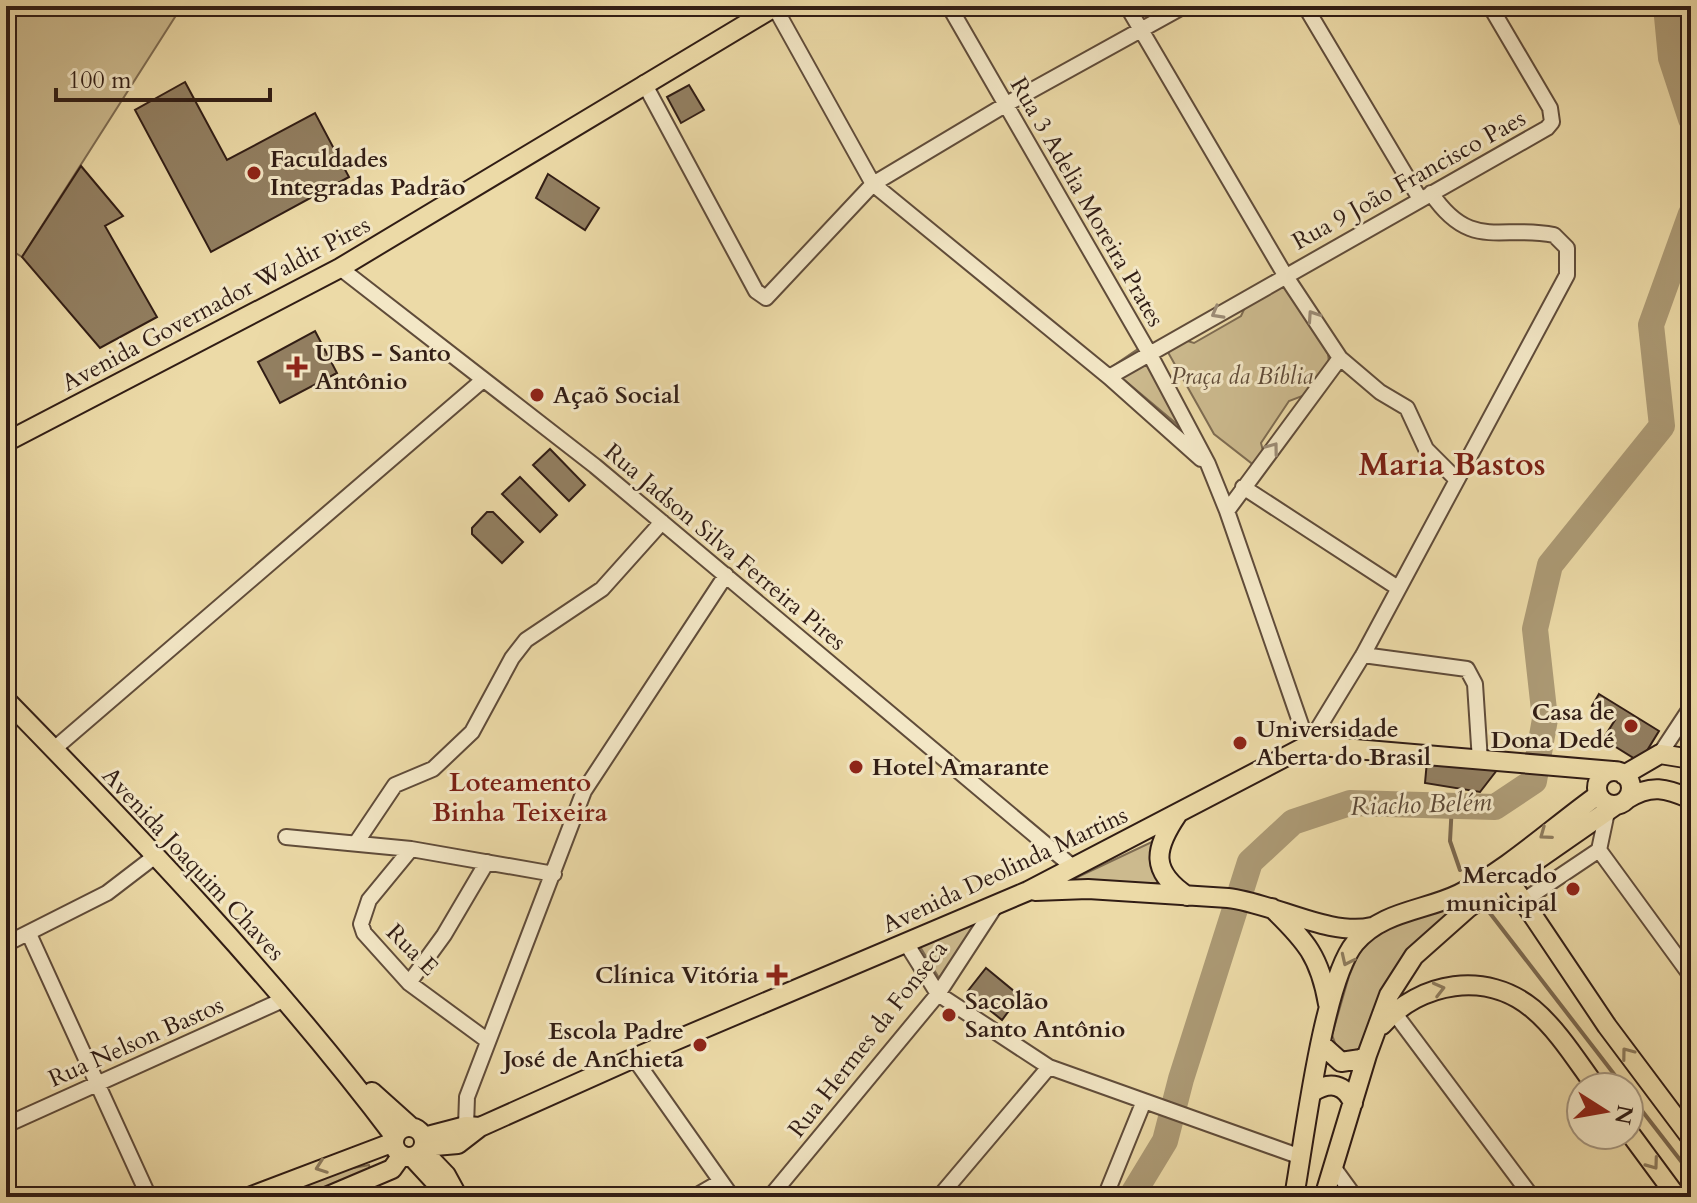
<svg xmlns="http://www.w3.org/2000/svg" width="1697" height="1203" font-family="Cardo,serif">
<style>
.green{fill:#ccba8e;stroke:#7e6c52;stroke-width:2}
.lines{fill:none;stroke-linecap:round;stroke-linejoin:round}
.stream{stroke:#7b684f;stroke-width:4}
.river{stroke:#ac9a75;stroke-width:26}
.building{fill:#927f61;stroke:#311d15;stroke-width:2}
.minor-casing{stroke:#604c3a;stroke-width:18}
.major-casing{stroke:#311d15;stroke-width:22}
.minor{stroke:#f3e7c6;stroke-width:14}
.major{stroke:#ecdaa7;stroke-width:18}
.oneway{stroke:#9c8c76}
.oneway2{stroke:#8e7c5e}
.poi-dot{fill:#8f2418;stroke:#f3e7c6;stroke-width:3}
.labels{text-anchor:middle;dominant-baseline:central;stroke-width:6;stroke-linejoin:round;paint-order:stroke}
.poi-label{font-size:24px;font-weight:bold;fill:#311d15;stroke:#f3e7c6;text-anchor:start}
.street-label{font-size:24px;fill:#311d15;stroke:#f3e7c6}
.park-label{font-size:24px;font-style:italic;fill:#604c39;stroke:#f3e7c6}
.neighbourhood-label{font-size:26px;font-weight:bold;fill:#7a1f14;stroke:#f3e7c6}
.water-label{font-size:26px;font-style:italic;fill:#5c4937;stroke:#f3e7c6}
.district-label{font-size:32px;font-weight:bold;fill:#7a1f14;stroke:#f3e7c6}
</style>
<rect width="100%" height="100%" fill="#ecdaa7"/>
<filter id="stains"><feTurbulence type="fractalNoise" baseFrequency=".0025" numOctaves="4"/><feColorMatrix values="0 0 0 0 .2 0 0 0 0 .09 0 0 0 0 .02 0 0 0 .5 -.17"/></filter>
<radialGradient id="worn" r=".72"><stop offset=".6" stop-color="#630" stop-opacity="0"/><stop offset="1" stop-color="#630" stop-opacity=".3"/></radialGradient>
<path class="green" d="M6 6H182L22 257 6 247Z
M1286 281 1328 354 1329 362 1305 395 1289 401 1261 443 1264 455 1255 466 1214 434 1165 347 1181 339 1194 343 1241 316 1247 303Z
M1141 347 1203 446 1110 368Z
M1156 840 1162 883H1065Z
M1513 865 1426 935 1360 1049 1344 1052 1337 1048 1332 1035 1349 976 1358 955 1375 932Z
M985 916 939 978 919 945Z
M369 1165 370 1169 308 1197H269L327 1173Z"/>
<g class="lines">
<path class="stream" d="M1452 804 1450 841 1460 870
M1486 908 1624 1087
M1629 1094 1691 1174"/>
<path class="river" d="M1666 6 1671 58 1691 119
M1131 1197 1165 1141 1181 1079 1250 862 1293 822 1350 803 1495 807 1534 781 1545 719 1535 629 1550 565 1662 426 1651 325 1691 214"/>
</g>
<path class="building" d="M185 82 227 160 315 113 349 177 211 252 135 110Z
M689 85 704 110 681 123 667 97Z
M81 166 123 216 105 226 157 317 100 348 22 257Z
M548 174 599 208 585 230 536 198Z
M315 331 337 373 280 403 258 362Z
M550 449 585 485 569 501 533 465Z
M520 477 557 515 540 532 502 494Z
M487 512H493L523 542 502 563 472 534V528Z
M1599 694 1659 731 1640 762 1603 739 1615 720 1592 706Z
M1427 761 1497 770 1480 792 1425 783Z
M986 968 1020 996 1002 1020 967 992Z"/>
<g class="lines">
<g class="minor-casing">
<path id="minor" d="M774 6 873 184 1109 377 1201 459
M949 6 1148 351 1208 464 1227 511 1308 745
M1127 6 1285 275 1340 358 1380 392 1407 408 1426 449 1456 479
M1305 6 1420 199
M644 83 756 291 766 298 873 184 1005 105 1184 6
M340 268 595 466 1074 868
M1109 377 1547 128 1552 122 1550 108 1490 6
M1243 487 1398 588
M1227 511 1340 358
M1363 655 1467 669 1475 684 1480 761
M1308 745 1363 655 1567 275V248L1554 235C1500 224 1471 252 1431 193
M54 749 483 380
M1660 754 1691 707
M1607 812 1599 850 1691 976
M286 837 411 849
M356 843 395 785 433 769 472 732 512 658 526 640 602 589 662 522
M1523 901 1599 850
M29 934 149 1197
M906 943 938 994 1049 1067 1301 1157
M6 944 107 893 154 857
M409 983 444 935 487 862
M1393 1011 1532 1197
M488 1041 409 983 364 933 361 924 369 900 411 849 554 874
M634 1058 732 1197
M6 1125 285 999
M466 1126 467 1097 584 791 726 575
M1334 1168 1355 1197
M694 1197 720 1182
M770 1197 938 994 996 905
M939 1197 1049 1067
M1105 1197 1144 1101"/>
</g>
<g class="major-casing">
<path id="major" d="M6 442 340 268 776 6
M6 700C142 839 278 982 395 1137
M1597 788a17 17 0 1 1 34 0a17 17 0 1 1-34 0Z
M1624 775 1660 754 1691 759
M1627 799C1651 784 1666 788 1691 799
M1177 815C1154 849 1150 871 1187 896
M1509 880 1607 1026 1691 1138
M1035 891 1088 889 1228 898C1273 903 1330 937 1372 927
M1272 908C1306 941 1320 957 1328 1004
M1382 1025C1420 982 1486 970 1533 1009 1558 1030 1577 1061 1596 1087
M1322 1045 1341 1062 1361 1059 1367 1055
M372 1092 411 1127
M1313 1092C1330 1081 1345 1084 1353 1103
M394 1142a15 15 0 1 1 30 0a15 15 0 1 1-30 0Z
M1629 1132 1677 1197
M424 1137 466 1126 480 1127
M423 1147 458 1144 480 1127 634 1058 1028 891 1308 745 1613 771
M422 1150 446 1175 458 1197
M412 1157 449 1197
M249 1197 394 1142
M326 1197 392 1169 402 1155
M1294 1197C1304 1142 1323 981 1355 943 1382 911 1424 911 1459 894 1509 869 1553 827 1598 795
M1324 1197 1367 1055 1389 995 1414 956 1468 908 1616 805"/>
</g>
<use href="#minor" class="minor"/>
<use href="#major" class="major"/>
</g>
<defs><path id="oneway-chevron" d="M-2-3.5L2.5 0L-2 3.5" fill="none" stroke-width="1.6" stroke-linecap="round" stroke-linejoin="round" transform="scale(2)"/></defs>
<g class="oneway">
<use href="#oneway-chevron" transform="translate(1217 313) rotate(151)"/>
<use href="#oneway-chevron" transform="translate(1313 316) rotate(-124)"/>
<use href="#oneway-chevron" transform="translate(1273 448) rotate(-53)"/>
</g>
<g class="oneway2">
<use href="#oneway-chevron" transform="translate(1545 834) rotate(144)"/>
<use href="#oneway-chevron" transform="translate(1347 960) rotate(115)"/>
<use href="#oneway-chevron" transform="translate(1439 989) rotate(-14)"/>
<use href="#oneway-chevron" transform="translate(1627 1053) rotate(-127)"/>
<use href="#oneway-chevron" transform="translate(1653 1164) rotate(54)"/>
<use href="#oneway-chevron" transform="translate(321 1167) rotate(160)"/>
</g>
<g class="poi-dot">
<circle cx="254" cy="173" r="8"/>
<path d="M293 355h8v8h8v8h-8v8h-8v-8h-8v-8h8z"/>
<circle cx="537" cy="395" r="8"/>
<circle cx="1631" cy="726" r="8"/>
<circle cx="1240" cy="743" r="8"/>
<circle cx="856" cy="767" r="8"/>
<circle cx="1573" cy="889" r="8"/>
<path d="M773 963h8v8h8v8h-8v8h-8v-8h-8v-8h8z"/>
<circle cx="949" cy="1015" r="8"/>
<circle cx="700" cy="1045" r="8"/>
</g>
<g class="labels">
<g class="poi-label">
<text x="270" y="159">Faculdades<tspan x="270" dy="28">Integradas Padrão</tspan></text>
<text x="315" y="353">UBS - Santo<tspan x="315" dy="28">Antônio</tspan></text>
<text x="553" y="395">Açaõ Social</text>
<text x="1615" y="712" text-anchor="end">Casa de<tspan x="1615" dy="28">Dona Dedé</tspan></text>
<text x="1256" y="729">Universidade<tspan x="1256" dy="28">Aberta do Brasil</tspan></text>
<text x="872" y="767">Hotel Amarante</text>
<text x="1557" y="875" text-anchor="end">Mercado<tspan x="1557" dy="28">municipal</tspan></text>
<text x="759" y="975" text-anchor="end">Clínica Vitória</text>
<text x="965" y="1001">Sacolão<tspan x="965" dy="28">Santo Antônio</tspan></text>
<text x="684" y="1031" text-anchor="end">Escola Padre<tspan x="684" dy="28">José de Anchieta</tspan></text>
</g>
<g class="street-label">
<text transform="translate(1409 180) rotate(-29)">Rua 9 João Francisco Paes</text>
<text transform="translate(1087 202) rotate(60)">Rua 3 Adelia Moreira Prates</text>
<text transform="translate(216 304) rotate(-28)">Avenida Governador Waldir Pires</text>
<text transform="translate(725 547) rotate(40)">Rua Jadson Silva Ferreira Pires</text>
<text transform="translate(193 864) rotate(47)">Avenida Joaquim Chaves</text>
<text transform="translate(1005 870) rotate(-25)">Avenida Deolinda Martins</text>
<text transform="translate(412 950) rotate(45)">Rua E</text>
<text transform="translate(868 1039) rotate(-52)">Rua Hermes da Fonseca</text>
<text transform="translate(136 1042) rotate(-24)">Rua Nelson Bastos</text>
</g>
<g class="park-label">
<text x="1242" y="376">Praça da Bíblia</text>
</g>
<g class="neighbourhood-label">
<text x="520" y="782">Loteamento<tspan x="520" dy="30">Binha Teixeira</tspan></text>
</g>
<g class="water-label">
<text transform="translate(1421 804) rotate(-2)">Riacho Belém</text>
</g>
<g class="district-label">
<text x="1452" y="465">Maria Bastos</text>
</g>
</g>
<rect width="1697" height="1203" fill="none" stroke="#ecdaa7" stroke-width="32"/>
<rect x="8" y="8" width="1681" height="1187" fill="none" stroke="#311d15" stroke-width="4"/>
<rect x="16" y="16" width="1665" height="1171" fill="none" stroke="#311d15" stroke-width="2"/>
<g transform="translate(1605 1111) rotate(101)"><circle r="38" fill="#f3e7c6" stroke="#a5967f" stroke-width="2"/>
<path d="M0-6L14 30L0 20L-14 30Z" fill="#8f2418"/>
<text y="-12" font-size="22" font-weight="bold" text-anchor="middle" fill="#311d15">N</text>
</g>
<path d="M56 88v12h214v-12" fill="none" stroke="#311d15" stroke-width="4"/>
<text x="68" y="88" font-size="24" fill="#311d15" stroke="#f3e7c6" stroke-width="6" paint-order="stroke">100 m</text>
<rect width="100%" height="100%" filter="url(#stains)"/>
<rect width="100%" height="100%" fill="url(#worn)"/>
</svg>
